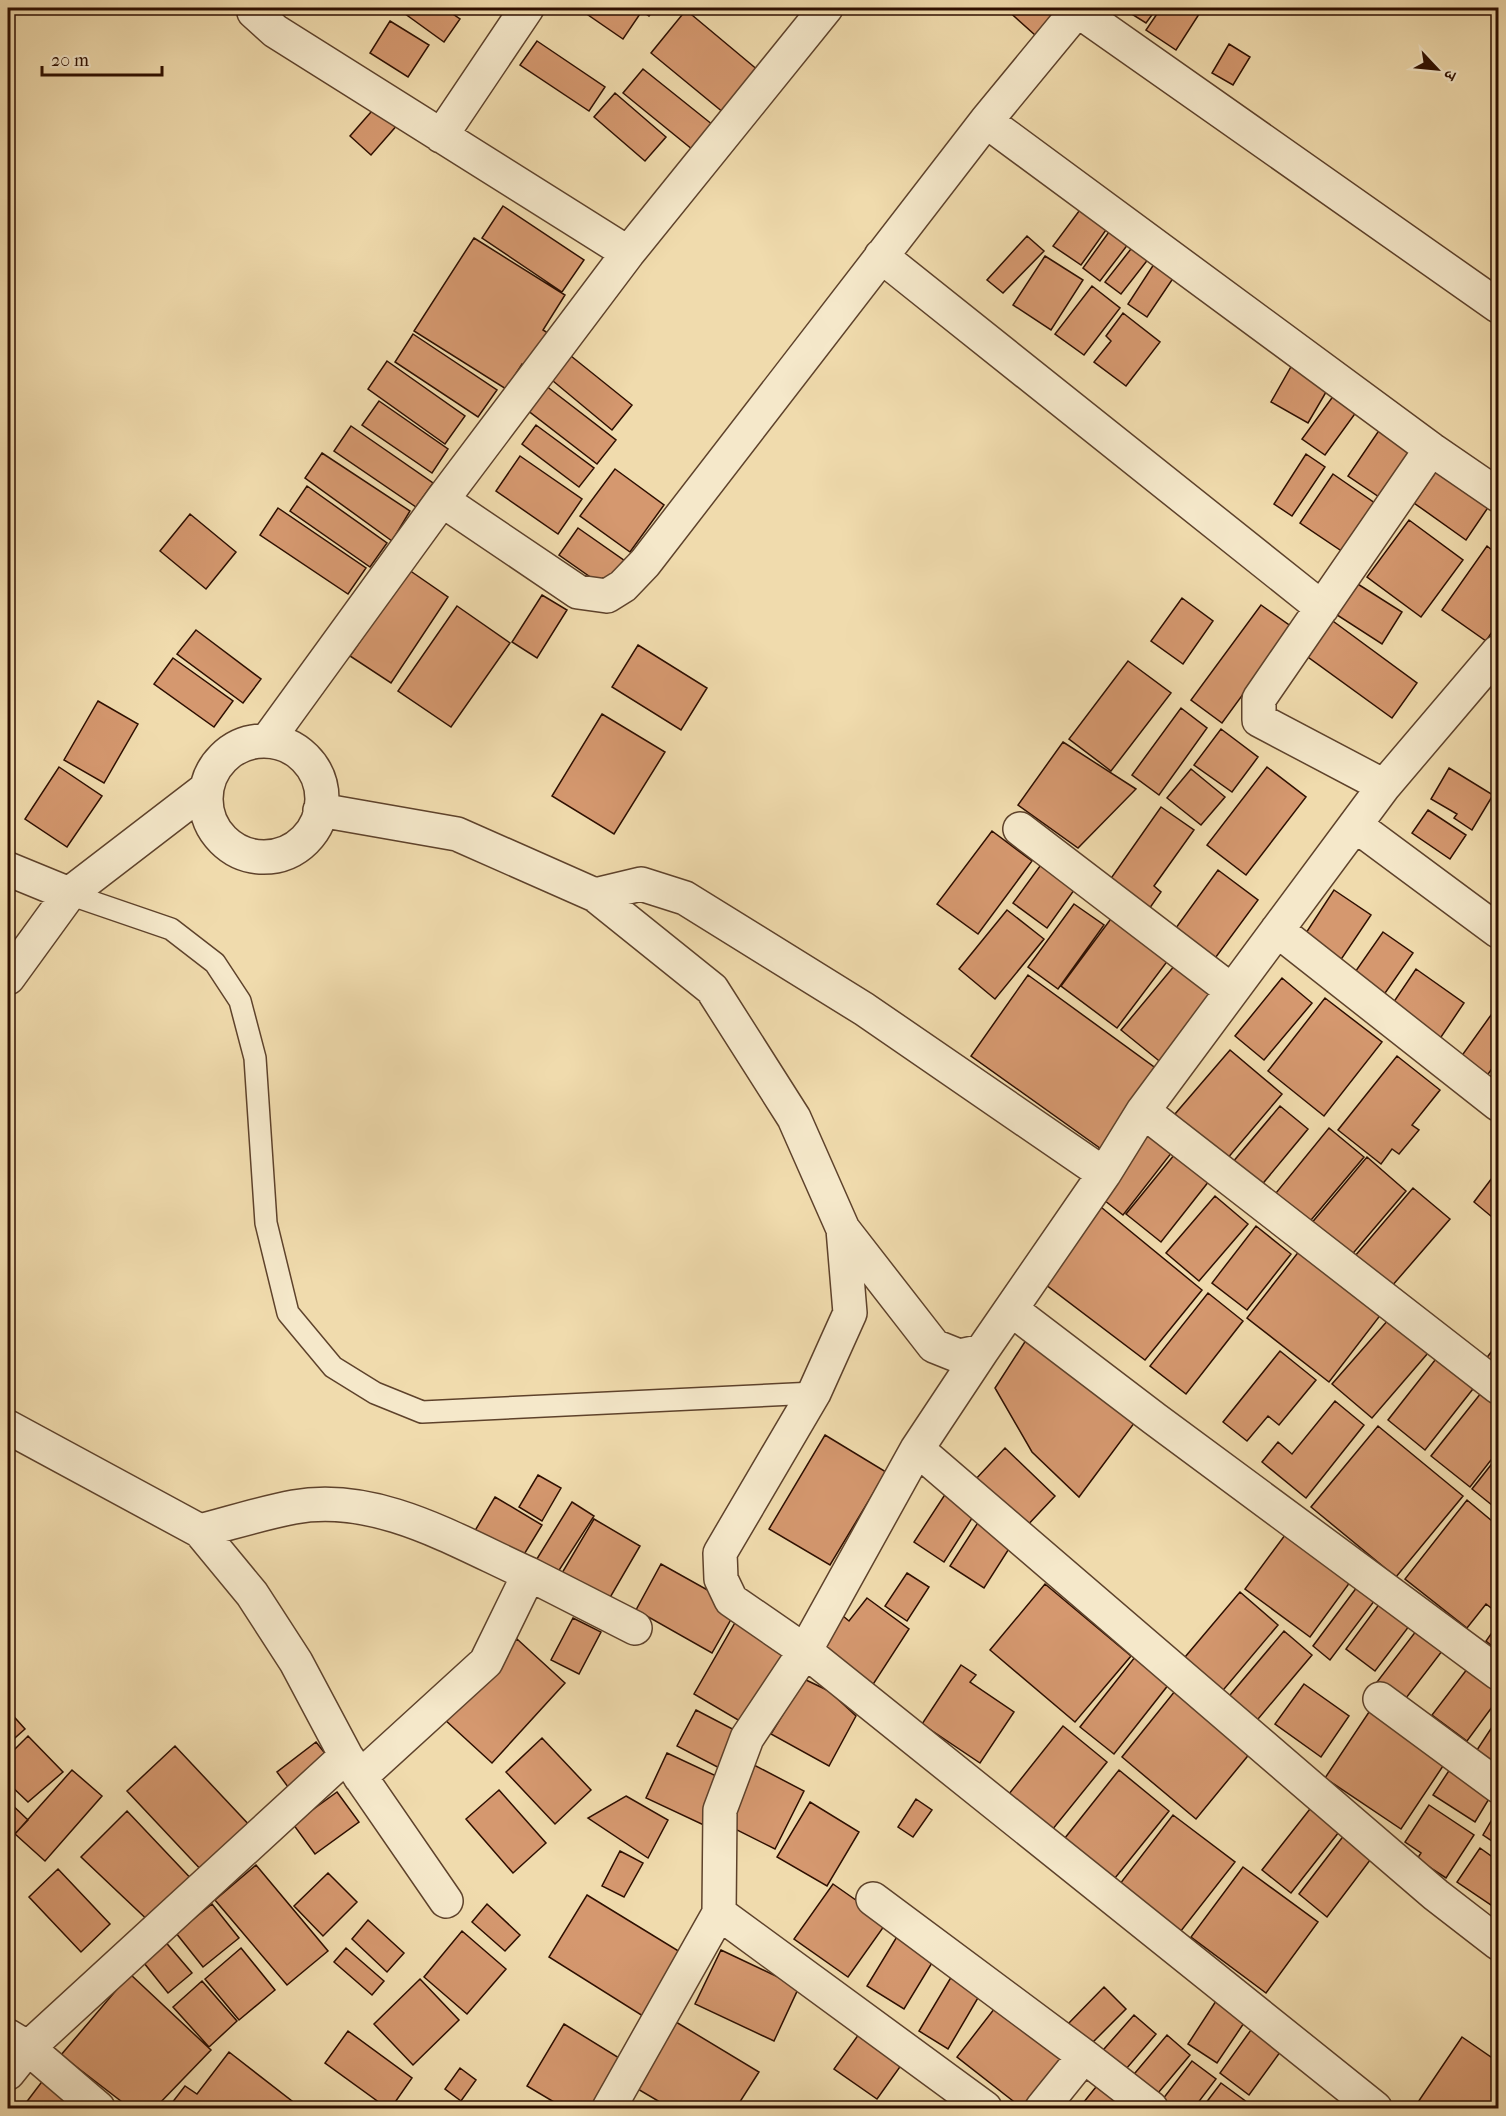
<svg xmlns="http://www.w3.org/2000/svg" width="1506" height="2116" font-family="'IM FELL French Canon','Noto Serif Devanagari',serif">
<style>
.building{fill:#d5986f;stroke:#2e0f00;stroke-width:1.5}
.lines{fill:none;stroke-linecap:round;stroke-linejoin:round}
.service-casing{stroke:#5e422b;stroke-width:24}
.minor-casing{stroke:#5e422b;stroke-width:36}
.service{stroke:#f5e8ca;stroke-width:21}
.minor{stroke:#f5e8ca;stroke-width:33}
</style>
<rect width="100%" height="100%" fill="#f0dbad"/>
<filter id="stains"><feTurbulence type="fractalNoise" baseFrequency=".00333" numOctaves="4"/><feColorMatrix values="0 0 0 0 .2 0 0 0 0 .09 0 0 0 0 .02 0 0 0 .5 -.17"/></filter>
<radialGradient id="worn" r=".72"><stop offset=".6" stop-color="#630" stop-opacity="0"/><stop offset="1" stop-color="#630" stop-opacity=".3"/></radialGradient>
<path class="building" d="M397 8H444L460 19 444 42Z
M578 8H631L640 14 623 39Z
M637 8H655L649 16Z
M1005 8H1056L1059 10 1035 35Z
M1122 8H1157L1146 23Z
M1161 8H1203L1176 50 1146 30Z
M686 10 759 71 724 113 651 53Z
M390 21 429 45 408 77 370 53Z
M537 41 605 87 589 111 520 65Z
M1229 44 1250 57 1233 85 1212 73Z
M643 69 718 129 698 154 623 93Z
M615 93 666 137 645 161 594 117Z
M378 104 399 123 371 155 350 136Z
M1085 203 1111 223 1081 265 1053 246Z
M503 206 584 260 562 292 482 238Z
M1114 225 1132 239 1100 281 1083 268Z
M1027 236 1044 251 1003 293 987 280Z
M474 238 565 295 543 330 551 335 530 370 522 364 506 389 414 331Z
M1138 240 1153 253 1121 294 1105 282Z
M1045 256 1083 280 1051 330 1013 305Z
M1156 261 1176 274 1147 317 1128 304Z
M1092 286 1120 308 1084 355 1055 334Z
M1123 313 1160 342 1126 386 1094 362 1111 341 1106 336Z
M413 334 497 390 478 417 395 362Z
M566 352 632 405 612 430 547 376Z
M387 361 465 416 445 444 368 389Z
M1292 365 1329 387 1308 423 1271 402Z
M541 382 616 440 597 464 522 406Z
M1334 395 1357 411 1325 455 1302 439Z
M379 401 448 449 432 473 362 425Z
M536 425 594 468 579 487 522 444Z
M351 426 433 483 416 507 334 451Z
M1380 429 1422 458 1391 505 1348 476Z
M322 453 410 511 392 541 305 478Z
M1306 454 1325 467 1292 516 1274 504Z
M520 456 582 499 558 534 496 491Z
M615 469 664 505 630 552 580 516Z
M1437 470 1489 506 1466 540 1414 503Z
M1333 474 1382 508 1349 556 1300 523Z
M307 486 387 543 370 567 290 511Z
M278 508 366 568 348 594 260 535Z
M190 514 236 552 206 589 160 551Z
M1409 520 1463 560 1421 617 1367 577Z
M578 528 625 561 606 588 559 555Z
M1487 546 1498 555V623L1486 641 1442 610Z
M409 570 448 597 391 683 350 656Z
M1353 581 1402 612 1382 644 1334 613Z
M542 595 567 610 537 658 512 642Z
M1182 598 1213 621 1183 664 1151 641Z
M1261 605 1292 627 1222 723 1191 700Z
M457 606 510 643 451 727 398 691Z
M1326 616 1417 683 1392 718 1301 652Z
M196 630 261 679 243 703 177 654Z
M638 645 707 688 681 730 612 687Z
M173 658 233 701 214 727 154 684Z
M1128 661 1171 693 1111 771 1069 739Z
M98 701 138 724 104 783 64 760Z
M1181 708 1207 728 1159 795 1132 775Z
M602 714 665 752 614 834 552 796Z
M1221 729 1258 757 1232 792 1194 765Z
M1063 742 1136 789 1078 848 1018 805Z
M59 767 102 796 67 847 25 819Z
M1267 767 1306 797 1246 875 1207 845Z
M1449 768 1493 795 1472 830 1454 818 1457 814 1431 799Z
M1191 769 1225 797 1201 825 1167 798Z
M1161 807 1194 830 1154 886 1161 892 1147 912 1107 884Z
M1428 810 1466 835 1450 859 1412 833Z
M992 831 1032 861 978 934 937 904Z
M1043 862 1077 886 1047 928 1013 903Z
M1218 870 1258 900 1213 961 1173 932Z
M1334 890 1371 915 1340 961 1304 936Z
M1074 904 1104 925 1058 989 1028 967Z
M1007 910 1044 939 995 999 959 969Z
M1113 916 1169 959 1117 1028 1061 986Z
M1383 932 1413 953 1383 996 1353 975Z
M1175 965 1216 998 1163 1064 1121 1030Z
M1416 969 1464 1003 1437 1043 1389 1009Z
M1028 975 1161 1072 1104 1151 971 1056Z
M1282 978 1312 1003 1264 1060 1235 1036Z
M1325 998 1382 1042 1324 1116 1268 1071Z
M1491 1015 1498 1021V1060L1484 1080 1458 1061Z
M1230 1050 1282 1094 1221 1166 1169 1121Z
M1397 1056 1440 1090 1412 1125 1419 1130 1399 1154 1392 1149 1381 1164 1338 1130Z
M1280 1106 1308 1129 1255 1193 1227 1169Z
M1149 1126 1176 1147 1123 1215 1095 1193Z
M1329 1128 1364 1157 1301 1232 1267 1204Z
M1179 1149 1213 1176 1161 1242 1126 1214Z
M1367 1157 1406 1191 1349 1258 1310 1225Z
M1498 1170V1222L1474 1202Z
M1413 1188 1450 1219 1385 1294 1349 1263Z
M1215 1196 1248 1224 1199 1281 1166 1253Z
M1096 1203 1202 1290 1145 1360 1037 1278Z
M1256 1226 1291 1254 1247 1310 1212 1283Z
M1300 1250 1382 1313 1329 1382 1247 1318Z
M1208 1293 1243 1321 1186 1394 1150 1366Z
M1389 1319 1428 1353 1372 1418 1332 1384Z
M1028 1337 1135 1422 1079 1497 1032 1452 995 1388Z
M1498 1343V1384L1479 1368Z
M1280 1351 1316 1380 1279 1425 1268 1416 1247 1441 1223 1422Z
M1439 1355 1476 1385 1425 1450 1388 1420Z
M1481 1393 1498 1406V1451L1470 1487 1431 1456Z
M1335 1401 1364 1425 1306 1498 1262 1462 1278 1442 1292 1454Z
M1378 1426 1463 1496 1396 1577 1311 1507Z
M825 1435 886 1472 830 1565 769 1529Z
M1005 1448 1055 1496 1023 1530 973 1482Z
M1498 1456V1510L1472 1489Z
M538 1475 561 1488 542 1521 519 1507Z
M946 1493 976 1512 944 1562 914 1542Z
M495 1497 542 1525 520 1561 473 1534Z
M1467 1500 1498 1526V1607L1495 1611 1486 1604 1467 1628 1405 1579Z
M572 1502 594 1516 556 1575 535 1562Z
M594 1519 640 1546 608 1601 562 1573Z
M979 1521 1012 1544 984 1588 950 1566Z
M1291 1527 1356 1574 1310 1637 1245 1589Z
M661 1564 738 1607 712 1653 636 1610Z
M907 1573 929 1587 907 1621 885 1606Z
M1363 1579 1381 1592 1330 1660 1313 1646Z
M1045 1584 1131 1656 1075 1722 990 1650Z
M1240 1592 1278 1625 1219 1695 1180 1663Z
M1386 1595 1416 1617 1375 1671 1346 1649Z
M867 1598 909 1629 872 1686 815 1639 837 1611 849 1621Z
M573 1618 601 1632 579 1674 551 1660Z
M736 1621 793 1654 750 1727 694 1694Z
M1423 1622 1449 1642 1403 1702 1377 1682Z
M1498 1624V1651L1486 1641Z
M1284 1631 1312 1655 1253 1725 1225 1701Z
M517 1639 565 1683 492 1763 444 1719Z
M1135 1657 1169 1684 1114 1754 1080 1727Z
M1474 1660 1498 1678V1699L1467 1741 1432 1715Z
M961 1665 976 1675 970 1682 1014 1712 980 1763 922 1724Z
M804 1679 829 1691 856 1716 829 1766 771 1734Z
M1304 1684 1349 1716 1321 1757 1275 1724Z
M1175 1691 1251 1752 1196 1819 1122 1757Z
M1371 1709 1447 1760 1401 1829 1325 1778Z
M8 1710 25 1729 8 1744Z
M696 1710 746 1736 727 1772 677 1746Z
M1498 1718V1778L1471 1759Z
M1063 1726 1107 1762 1048 1835 1005 1799Z
M28 1736 63 1772 28 1802 8 1783V1756Z
M542 1738 591 1790 555 1824 506 1772Z
M316 1742 331 1761 291 1791 277 1772Z
M175 1746 253 1829 205 1874 127 1791Z
M667 1753 729 1782 708 1827 646 1798Z
M1454 1763 1495 1789 1475 1822 1433 1795Z
M752 1764 804 1791 775 1849 723 1823Z
M72 1770 102 1796 45 1861 15 1834Z
M1119 1770 1169 1811 1111 1883 1061 1843Z
M499 1790 546 1843 513 1873 466 1819Z
M337 1792 359 1822 315 1854 293 1824Z
M626 1796 668 1820 648 1858 588 1818Z
M916 1799 932 1810 913 1837 898 1827Z
M1317 1800 1346 1823 1291 1893 1262 1870Z
M8 1801 28 1820 8 1841Z
M810 1802 859 1832 827 1886 777 1857Z
M1429 1805 1474 1835 1446 1878 1417 1859 1421 1853 1405 1842Z
M1498 1809V1845L1483 1835Z
M127 1811 198 1886 155 1927 81 1857Z
M1173 1815 1235 1862 1177 1936 1116 1889Z
M1348 1830 1377 1851 1327 1917 1299 1894Z
M1480 1848 1498 1861 1497 1909 1457 1882Z
M620 1851 643 1863 624 1897 602 1886Z
M256 1865 328 1951 287 1985 215 1900Z
M1243 1867 1318 1922 1266 1993 1191 1937Z
M58 1869 110 1924 81 1952 29 1897Z
M328 1873 357 1902 323 1936 294 1906Z
M833 1884 887 1922 848 1977 794 1939Z
M587 1895 685 1955 646 2018 549 1957Z
M212 1904 239 1938 203 1967 176 1933Z
M487 1904 520 1935 505 1951 472 1922Z
M368 1920 404 1953 387 1972 352 1939Z
M901 1930 938 1953 904 2009 867 1986Z
M462 1931 506 1969 467 2014 424 1977Z
M163 1939 192 1973 168 1993 140 1958Z
M241 1948 275 1990 239 2020 205 1979Z
M346 1948 384 1981 372 1995 334 1962Z
M721 1950 799 1987 774 2041 695 2004Z
M130 1974 211 2050 155 2108H130L61 2055Z
M953 1974 982 1991 948 2049 919 2031Z
M420 1979 459 2020 413 2065 374 2024Z
M202 1981 237 2021 209 2047 173 2007Z
M1104 1987 1126 2009 1088 2047 1066 2026Z
M1216 2001 1246 2020 1217 2063 1188 2044Z
M998 2004 1067 2059 1027 2108H1022L957 2057Z
M1134 2015 1156 2034 1120 2076 1097 2057Z
M676 2022 759 2072 736 2108H670L636 2088Z
M1256 2023 1286 2044 1249 2095 1220 2073Z
M564 2024 624 2061 595 2108H564L527 2086Z
M864 2027 907 2057 877 2099 834 2069Z
M348 2031 412 2078 391 2108H387L325 2063Z
M1167 2035 1190 2055 1153 2099 1130 2079Z
M1462 2037 1498 2062V2108H1414Z
M229 2052 301 2108H168L185 2086 197 2094Z
M1192 2061 1216 2079 1194 2108H1156Z
M460 2068 476 2080 461 2101 445 2089Z
M47 2075 91 2108H22Z
M1100 2082 1135 2108H1079Z
M1221 2083 1255 2108H1202Z"/>
<g class="lines">
<g class="service-casing">
<path id="service" d="M69 894 171 929 215 963 240 1001 255 1058 266 1223 288 1313 333 1367 375 1393 422 1412 814 1393"/>
</g>
<g class="minor-casing">
<path id="minor" d="M254 8V12L275 31 628 253
M1077 10 1498 306
M986 121 1431 449
M441 136 527 8
M881 256 1322 608
M442 500 578 592 607 596 623 586 645 563 986 121 1079 8
M267 741 442 500 628 253 826 8
M206 799a58 58 0 1 1 116 0a58 58 0 1 1-116 0Z
M1384 786 1259 720V699L1431 449 1498 495
M320 810 457 834 595 895 712 989 794 1118 843 1229 934 1346 959 1356 982 1351 1104 1174 1143 1111 1384 786 1498 652
M1355 825 1498 931
M1020 829 1232 991
M8 869 69 894
M595 895 641 884 685 898 864 1009 1104 1174
M1277 930 1498 1104
M8 978 69 894 207 788
M1143 1111 1498 1387
M843 1229 850 1313 814 1393 720 1553 721 1579 731 1600 805 1651 1375 2108
M1012 1310 1155 1419 1498 1673
M8 1427 200 1531 252 1594 296 1662 346 1756 446 1901
M917 1449 1436 1895 1498 1943
M200 1531C231 1523 262 1513 294 1507 377 1492 456 1541 529 1574
M1380 1699 1498 1786
M360 1777 486 1662 529 1574 635 1628
M873 1899 1084 2056 1151 2108
M719 1913 985 2108
M8 2036 28 2048 98 2108
M8 2073 28 2048 346 1756
M609 2108 719 1913 720 1810 747 1738 805 1651 917 1449 982 1351
M1042 2108 1084 2056"/>
</g>
<use href="#service" class="service"/>
<use href="#minor" class="minor"/>
</g>
<rect width="1506" height="2116" fill="none" stroke="#f0dbad" stroke-width="30"/>
<rect x="9" y="9" width="1488" height="2098" fill="none" stroke="#2e0f00" stroke-width="3"/>
<rect x="15" y="15" width="1476" height="2086" fill="none" stroke="#2e0f00" stroke-width="1.5"/>
<g transform="translate(1437 69) rotate(116)" stroke="#f5e8ca" stroke-width="4.5" paint-order="stroke">
<path d="M0-4.5L10 22L0 15L-10 22Z" fill="#2e0f00"/>
<text y="-9" font-size="16" font-weight="bold" text-anchor="middle" fill="#2e0f00">उ</text>
</g>
<path d="M42 66v9h120v-9" fill="none" stroke="#2e0f00" stroke-width="3"/>
<text x="51" y="66" font-size="18" fill="#2e0f00" stroke="#f5e8ca" stroke-width="4.5" paint-order="stroke">20 m</text>
<rect width="100%" height="100%" filter="url(#stains)"/>
<rect width="100%" height="100%" fill="url(#worn)"/>
</svg>
